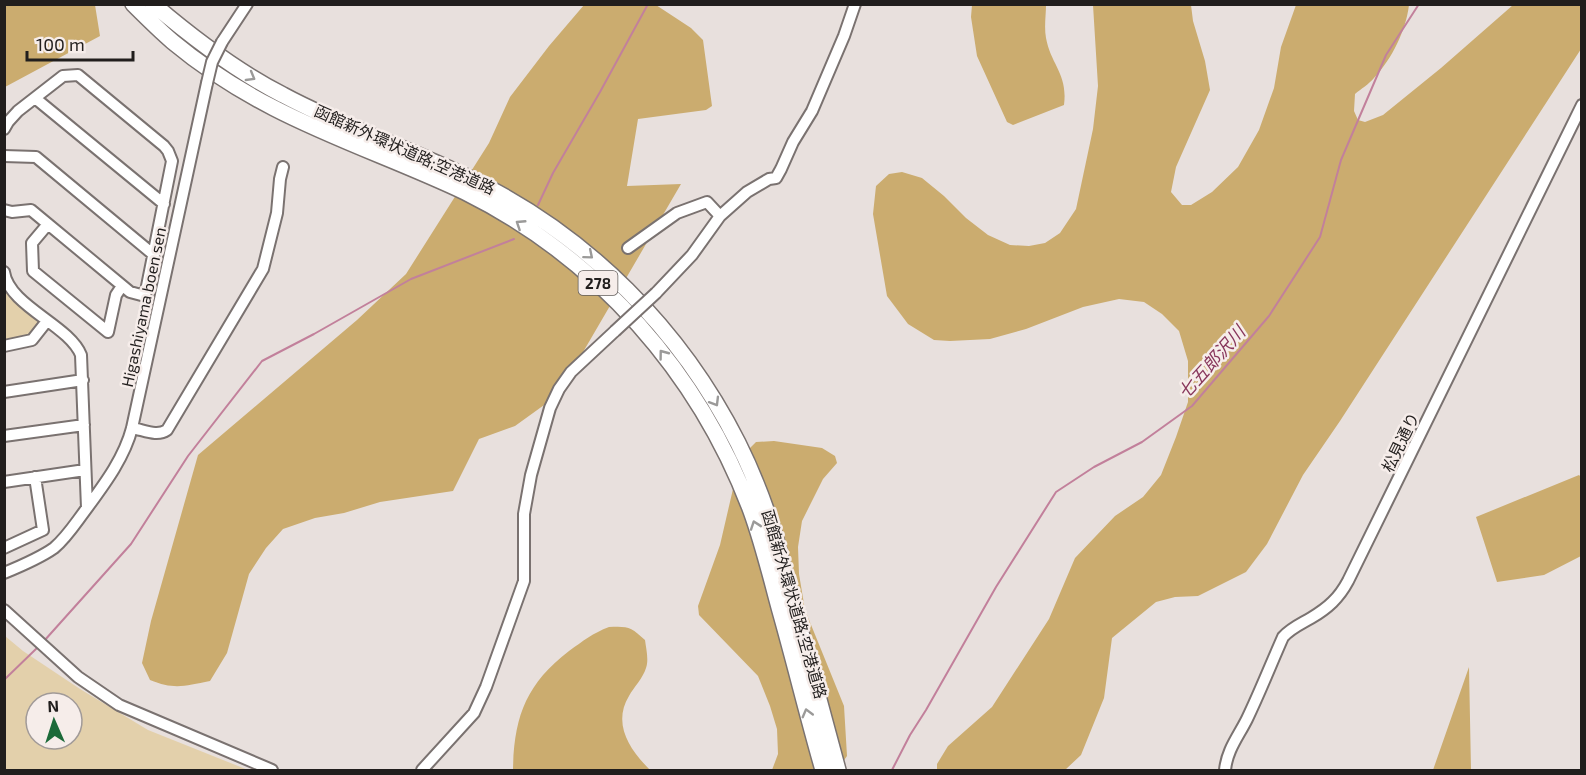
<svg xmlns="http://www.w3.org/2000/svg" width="1586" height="775" font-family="'Exo 2','Noto Sans JP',sans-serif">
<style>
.green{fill:#e3d0ab;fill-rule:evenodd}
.forest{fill:#cbac6f}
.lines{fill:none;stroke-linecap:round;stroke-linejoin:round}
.stream{stroke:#c2809b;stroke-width:2}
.minor-casing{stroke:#7a7270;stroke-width:14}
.highway-casing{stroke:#7a7270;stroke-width:18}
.minor{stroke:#fff;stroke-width:10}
.highway{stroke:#fff;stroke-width:15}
.minor-bridge-casing{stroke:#7a7270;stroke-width:14;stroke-linecap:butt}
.minor-bridge{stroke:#fff;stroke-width:10}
.oneway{stroke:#9b9a99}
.labels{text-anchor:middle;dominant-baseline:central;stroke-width:5;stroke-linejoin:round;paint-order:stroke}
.shield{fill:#f6edea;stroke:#615c5a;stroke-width:1.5}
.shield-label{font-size:15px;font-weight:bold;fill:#211e1d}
.street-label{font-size:16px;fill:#211e1d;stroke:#f6edea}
.water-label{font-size:18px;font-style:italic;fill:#88375c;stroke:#f6edea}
</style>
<rect width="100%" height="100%" fill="#e8e0dd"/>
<path class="green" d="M4 285 39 319 40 325 29 337 5 341Z
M5 636 23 651 80 689 148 730 248 770H5ZM36 703H72V739H36Z"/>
<path class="forest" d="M5 4 95 5 100 36 5 87Z
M584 5H656L691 28 703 40 712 106 706 110 638 119 627 186 681 184 558 395 515 426 479 439 453 491 380 502 344 513 315 518 283 529 266 548 249 574 227 653 210 681C185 686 174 690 150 680L142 663 151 621 198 455 357 320 406 274 489 143 510 97 549 46Z
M972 5H1046C1046 15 1044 27 1046 38 1051 65 1068 74 1064 105L1013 125 1007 122 977 56 971 17Z
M1093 5H1191L1193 21 1205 61 1210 90 1176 167 1171 192 1182 205H1191L1212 192 1238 167 1259 130 1274 88 1281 47 1296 5H1409C1406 30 1392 59 1374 78 1369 84 1361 89 1355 94L1354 111 1358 120 1365 122 1383 115 1441 68 1513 5H1581V49L1340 421 1303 475 1267 544 1246 572 1198 596 1175 597 1156 602 1112 638 1104 698 1081 755 1065 770H937V764L948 746 992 707 1049 619 1075 558 1115 516 1143 497 1161 475 1176 437 1188 402V361L1179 331 1162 314 1144 302 1119 299 1083 307 1026 329 990 339 950 341 934 340 908 324 887 296 873 214 876 186 889 174 902 172 922 178 944 196 966 218 988 235 1010 245 1029 246 1045 243 1060 233 1076 209 1093 129 1098 86Z
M774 441 822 448 835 456 837 463 823 479 802 521 798 547 799 574 805 610 844 706 847 756 837 770H772L778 754 777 729 770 706 758 676 699 615 698 606 720 545 736 476 744 454 756 442Z
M1579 475 1582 478 1581 556 1544 575 1497 582 1476 517Z
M609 627C628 626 631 627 645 640 646 648 649 660 646 668 643 678 634 687 629 696 612 724 630 750 650 770H513C514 717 526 684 569 651 583 641 593 633 609 627Z
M1469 667 1471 770H1433Z"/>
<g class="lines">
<path class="stream" d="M538 205 553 173 600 92 648 4
M44 641 131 544 188 456 262 361 314 334 411 279 514 239
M4 680 38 647
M892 770 910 735 926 710 996 587 1056 492 1094 467 1142 442 1192 406 1269 316 1320 237 1341 160 1386 55 1419 4"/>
<g class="minor-casing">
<path id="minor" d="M222 42 247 4
M35 98 164 204
M4 129 8 122 18 111 63 76 78 75 164 146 168 151 172 161 145 296 130 292 31 210 12 212 4 210
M4 156 36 157 154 255
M48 224 32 243 33 271 108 332 116 295 122 286
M628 248 677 213 707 202 720 216
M4 272C9 306 69 325 81 355L87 508
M656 293 692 255 720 216 747 192 769 179 776 178 781 169 793 142 812 111 844 36 855 4
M4 346 32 340 47 321
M4 392 83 380
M132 428C144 430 157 437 167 430L263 269 277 213 280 179 283 167
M4 436 84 425
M4 482 85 470
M4 548 43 530 35 477
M4 573C21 566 40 558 54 548 66 538 75 524 84 512 103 486 124 459 132 428L207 83
M4 610 78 677 119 705 272 770
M422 770 474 713 486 687 524 581V514L531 475 550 408 559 389 571 372 615 331
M1225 770C1227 750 1238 737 1247 719 1260 692 1271 664 1283 637 1291 628 1301 624 1311 618 1328 608 1339 598 1348 581L1582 105"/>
</g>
<g class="highway-casing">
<path id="highway" d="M133 4C146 17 159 30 173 42 203 67 239 90 274 108 336 140 402 162 465 192 598 258 699 373 751 511 763 544 771 578 780 611 795 664 808 718 823 770
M153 4C194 39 236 71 283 95 344 128 411 149 473 180 588 236 681 330 738 443 754 475 766 507 776 540L838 770"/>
</g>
<use href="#minor" class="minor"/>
<use href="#highway" class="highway"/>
<g class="minor-bridge-casing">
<path id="minor-bridge" d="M207 83 212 62 222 42
M615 331 656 293"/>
</g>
<use href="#minor-bridge" class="minor-bridge"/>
</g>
<defs><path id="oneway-chevron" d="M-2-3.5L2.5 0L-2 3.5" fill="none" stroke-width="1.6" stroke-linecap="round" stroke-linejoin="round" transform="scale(1.5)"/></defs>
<g class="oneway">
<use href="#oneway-chevron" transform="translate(251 77) rotate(30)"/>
<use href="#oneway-chevron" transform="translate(520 224) rotate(-147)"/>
<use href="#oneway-chevron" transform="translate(589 255) rotate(40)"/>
<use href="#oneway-chevron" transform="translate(663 354) rotate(-127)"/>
<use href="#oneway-chevron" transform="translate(715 402) rotate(59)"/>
<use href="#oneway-chevron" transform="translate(755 525) rotate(-109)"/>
<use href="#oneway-chevron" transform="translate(807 713) rotate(-105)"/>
</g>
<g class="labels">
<rect class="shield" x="578.5" y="271" width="39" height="24" rx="4.5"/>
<g class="shield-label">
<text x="598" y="283">278</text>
</g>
<g class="street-label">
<text transform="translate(405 149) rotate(24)">函館新外環状道路;空港道路</text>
<text transform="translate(143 307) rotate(-78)">Higashiyama boen sen</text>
<text transform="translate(1400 442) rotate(-64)">松見通り</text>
<text transform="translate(795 604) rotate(74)">函館新外環状道路;空港道路</text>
</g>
<g class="water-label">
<text transform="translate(1211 362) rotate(-48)">七五郎沢川</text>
</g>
</g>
<rect width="1586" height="775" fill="none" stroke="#211e1d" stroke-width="12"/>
<g transform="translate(54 721) rotate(357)"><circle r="28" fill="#f6edea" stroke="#a19a98" stroke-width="1.5"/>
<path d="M0-4.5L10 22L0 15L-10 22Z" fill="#1c6a39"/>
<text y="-9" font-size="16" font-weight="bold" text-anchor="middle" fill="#211e1d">N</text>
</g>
<path d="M27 51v9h106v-9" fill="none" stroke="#211e1d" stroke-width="3"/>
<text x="36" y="51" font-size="18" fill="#211e1d" stroke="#f6edea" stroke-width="4.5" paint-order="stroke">100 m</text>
</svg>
